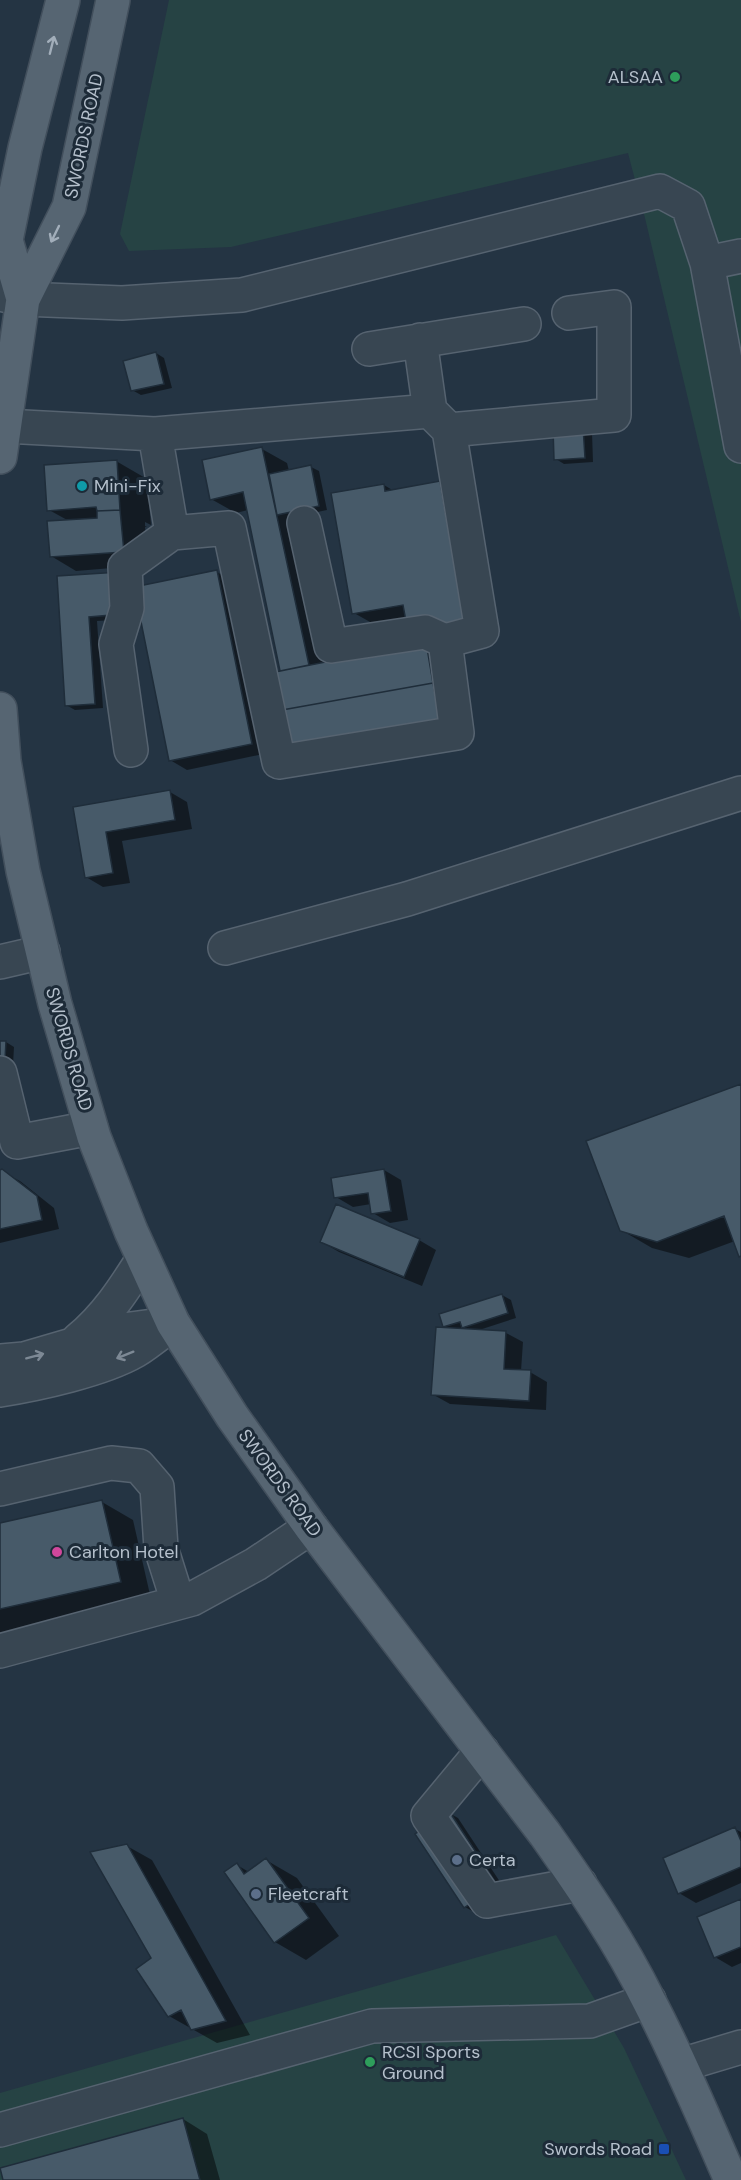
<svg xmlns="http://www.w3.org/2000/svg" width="741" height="2180" font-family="'DM Sans',sans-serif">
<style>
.green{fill:#264344}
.shadow{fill:#0007}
.building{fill:#475a69;stroke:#1f2d3a;stroke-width:1.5}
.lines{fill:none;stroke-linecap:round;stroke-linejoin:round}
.minor-casing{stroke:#566370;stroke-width:36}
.major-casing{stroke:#424f5c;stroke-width:36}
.minor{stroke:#384652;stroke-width:33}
.major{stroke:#566572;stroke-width:33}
.oneway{stroke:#a2aeba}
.oneway2{stroke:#7d8995}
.leisure-dot{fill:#2e9e5b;stroke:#1d2b38;stroke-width:2}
.culture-dot{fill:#0f9aa8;stroke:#1d2b38;stroke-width:2}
.hotel-dot{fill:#d1479c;stroke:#1d2b38;stroke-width:2}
.service-dot{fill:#5c6f8a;stroke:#1d2b38;stroke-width:2}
.transit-dot{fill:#1a4fb4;stroke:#1d2b38;stroke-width:2}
.labels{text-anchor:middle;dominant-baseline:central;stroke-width:6;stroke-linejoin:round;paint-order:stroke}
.poi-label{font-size:18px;fill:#b5c0cc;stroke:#1d2b38;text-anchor:start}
.street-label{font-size:18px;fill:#b5c0cc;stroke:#1d2b38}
</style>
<rect width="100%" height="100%" fill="#243443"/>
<path class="green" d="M169 0H741V622L645 218 628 153 231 247 129 251 120 234Z
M556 1935 624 2048 686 2180H0V2093Z"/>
<path class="shadow" d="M156 353 164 358 172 388 141 395 132 390Z
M554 429 592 432 593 462 564 464 556 459Z
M262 449 287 463 289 471 311 467 319 471 327 510 298 516 329 663 379 627 354 613 384 485 394 491 440 483 465 497 430 646 464 734 282 672 248 510 236 513 211 499Z
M116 461 147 479 151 525 145 522V526L147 527H145L148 565 76 571 51 556 69 521 49 510Z
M217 572 234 582 268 753 187 770 170 760Z
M59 577 131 619 97 621 103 708 75 710 66 705Z
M170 792 187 802 192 829 122 841 130 883 103 887 86 877 74 808Z
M0 1042H6L14 1047 10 1119Z
M741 1085V1256L735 1241 689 1258 652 1248 621 1230Z
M384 1170 401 1180 408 1220 390 1223 373 1213 371 1204 353 1207 336 1197Z
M0 1171 20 1181 54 1208 59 1229 0 1243Z
M419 1240 436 1250 422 1286 339 1252 322 1242Z
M502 1295 511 1300 516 1318 476 1331 506 1333 523 1342 521 1371 530 1372 547 1382 546 1410 450 1404 432 1394 449 1329 444 1326Z
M102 1502 133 1520 151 1599 0 1633V1525Z
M449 1813 458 1818 506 1891 474 1912 465 1907Z
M735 1829 741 1832V1883L696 1903 679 1893Z
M127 1846 152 1860 250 2035 217 2043 169 2016Z
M266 1860 297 1878 339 1936 306 1960 275 1942 237 1865 249 1872Z
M741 1901V1963L732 1967 715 1957Z
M183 2119 207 2134 220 2180H5Z"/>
<path class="building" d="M156 352 164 384 131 391 123 361Z
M583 426 585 458 554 460 553 428Z
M262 447 309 665 280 671 243 492 210 500 202 460Z
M117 460 120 510 97 511 96 507 47 511 44 465Z
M311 465 319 506 277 515 269 474Z
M440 481 465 622 408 632 403 605 352 614 331 493 384 484 385 491Z
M120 510 124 552 50 557 47 521 97 518V511Z
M217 570 252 744 169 761 134 587Z
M120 572 123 614 89 617 95 704 65 706 57 576Z
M426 642 433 683 282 710 275 672Z
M433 683 440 720 289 748 282 710Z
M170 790 175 820 106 832 113 873 85 878 73 807Z
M0 1041H6L2 1115H0Z
M741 1084V1256L739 1257 724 1216 657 1242 620 1231 586 1141Z
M2 1169 37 1196 42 1220 0 1229V1170Z
M384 1169 391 1211 371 1214 368 1193 334 1198 331 1178Z
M336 1204 420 1239 404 1277 320 1242Z
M502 1294 508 1313 462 1328 460 1322 443 1327 439 1314Z
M436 1327 506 1331 504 1369 531 1370 529 1401 431 1395Z
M102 1500 121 1582 0 1609V1523Z
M449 1811 498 1886 464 1908 415 1834Z
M735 1827 741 1841V1867L678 1894 663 1858Z
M127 1844 226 2021 191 2030 181 2010 168 2017 136 1969 151 1958 90 1852Z
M266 1858 309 1918 274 1943 224 1872 237 1863 244 1874Z
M741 1899V1947L714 1958 697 1917Z
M183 2118 200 2180H3L0 2168Z"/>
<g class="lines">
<g class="minor-casing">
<path id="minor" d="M707 263 741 256
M0 294 23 299 122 303 242 295 660 191 688 206 707 263 741 446
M420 340 430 411
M369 349 524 324
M5 426 155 434 430 411 449 430 482 631 445 641 457 733 279 762 229 528 172 533 155 434
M449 430 614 415V307L569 313
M304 523 331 646 425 632 445 641
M131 750 116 644 127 608 125 567 172 533
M225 948 407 899 741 793
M0 962 43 952
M0 1073 17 1142 91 1128
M78 1340C106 1317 124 1289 143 1259
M0 1361 24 1359 123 1330 168 1324
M0 1390C38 1384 102 1370 135 1351 148 1343 161 1332 173 1323
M0 1489 111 1463 139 1466 157 1487 161 1548 178 1602
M0 1651 192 1599 256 1564 311 1527
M482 1751 428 1816 487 1901 580 1884
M681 2065 741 2047
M0 2130 372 2026 590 2021 649 2000"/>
</g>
<g class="major-casing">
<path id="major" d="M23 299 6 240 25 148 63 0
M0 457 23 299 69 207 113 0
M0 709 4 761 23 871 55 1004 94 1137 131 1231 173 1323 232 1416 311 1527 545 1834C583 1888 620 1942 649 2001 679 2059 705 2120 731 2180"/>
</g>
<use href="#minor" class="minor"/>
<use href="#major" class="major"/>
</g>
<defs><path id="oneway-shaft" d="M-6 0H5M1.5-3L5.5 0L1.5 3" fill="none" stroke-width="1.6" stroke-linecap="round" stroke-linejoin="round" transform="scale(1.5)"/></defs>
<g class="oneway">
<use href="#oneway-shaft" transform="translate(52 45) rotate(-76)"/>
<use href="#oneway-shaft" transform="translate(55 234) rotate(116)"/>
</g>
<g class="oneway2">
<use href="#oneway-shaft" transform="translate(125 1355) rotate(158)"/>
<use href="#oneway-shaft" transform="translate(35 1356) rotate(-15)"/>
</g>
<g class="leisure-dot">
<circle cx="675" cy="77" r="6"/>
<circle cx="370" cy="2062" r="6"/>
</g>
<circle class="culture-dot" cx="82" cy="486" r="6"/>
<circle class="hotel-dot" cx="57" cy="1552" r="6"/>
<g class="service-dot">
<circle cx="457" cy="1860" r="6"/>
<circle cx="256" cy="1894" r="6"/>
</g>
<rect class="transit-dot" x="658" y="2143" width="12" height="12" rx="3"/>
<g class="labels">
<g class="poi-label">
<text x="663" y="77" text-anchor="end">ALSAA</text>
<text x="94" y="486">Mini-Fix</text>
<text x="69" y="1552">Carlton Hotel</text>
<text x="469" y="1860">Certa</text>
<text x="268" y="1894">Fleetcraft</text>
<text x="382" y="2052">RCSI Sports<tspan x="382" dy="21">Ground</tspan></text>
<text x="652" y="2149" text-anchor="end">Swords Road</text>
</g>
<g class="street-label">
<text transform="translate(84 136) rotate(-78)">SWORDS ROAD</text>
<text transform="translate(69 1049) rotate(74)">SWORDS ROAD</text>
<text transform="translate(280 1483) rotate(54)">SWORDS ROAD</text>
</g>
</g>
</svg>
